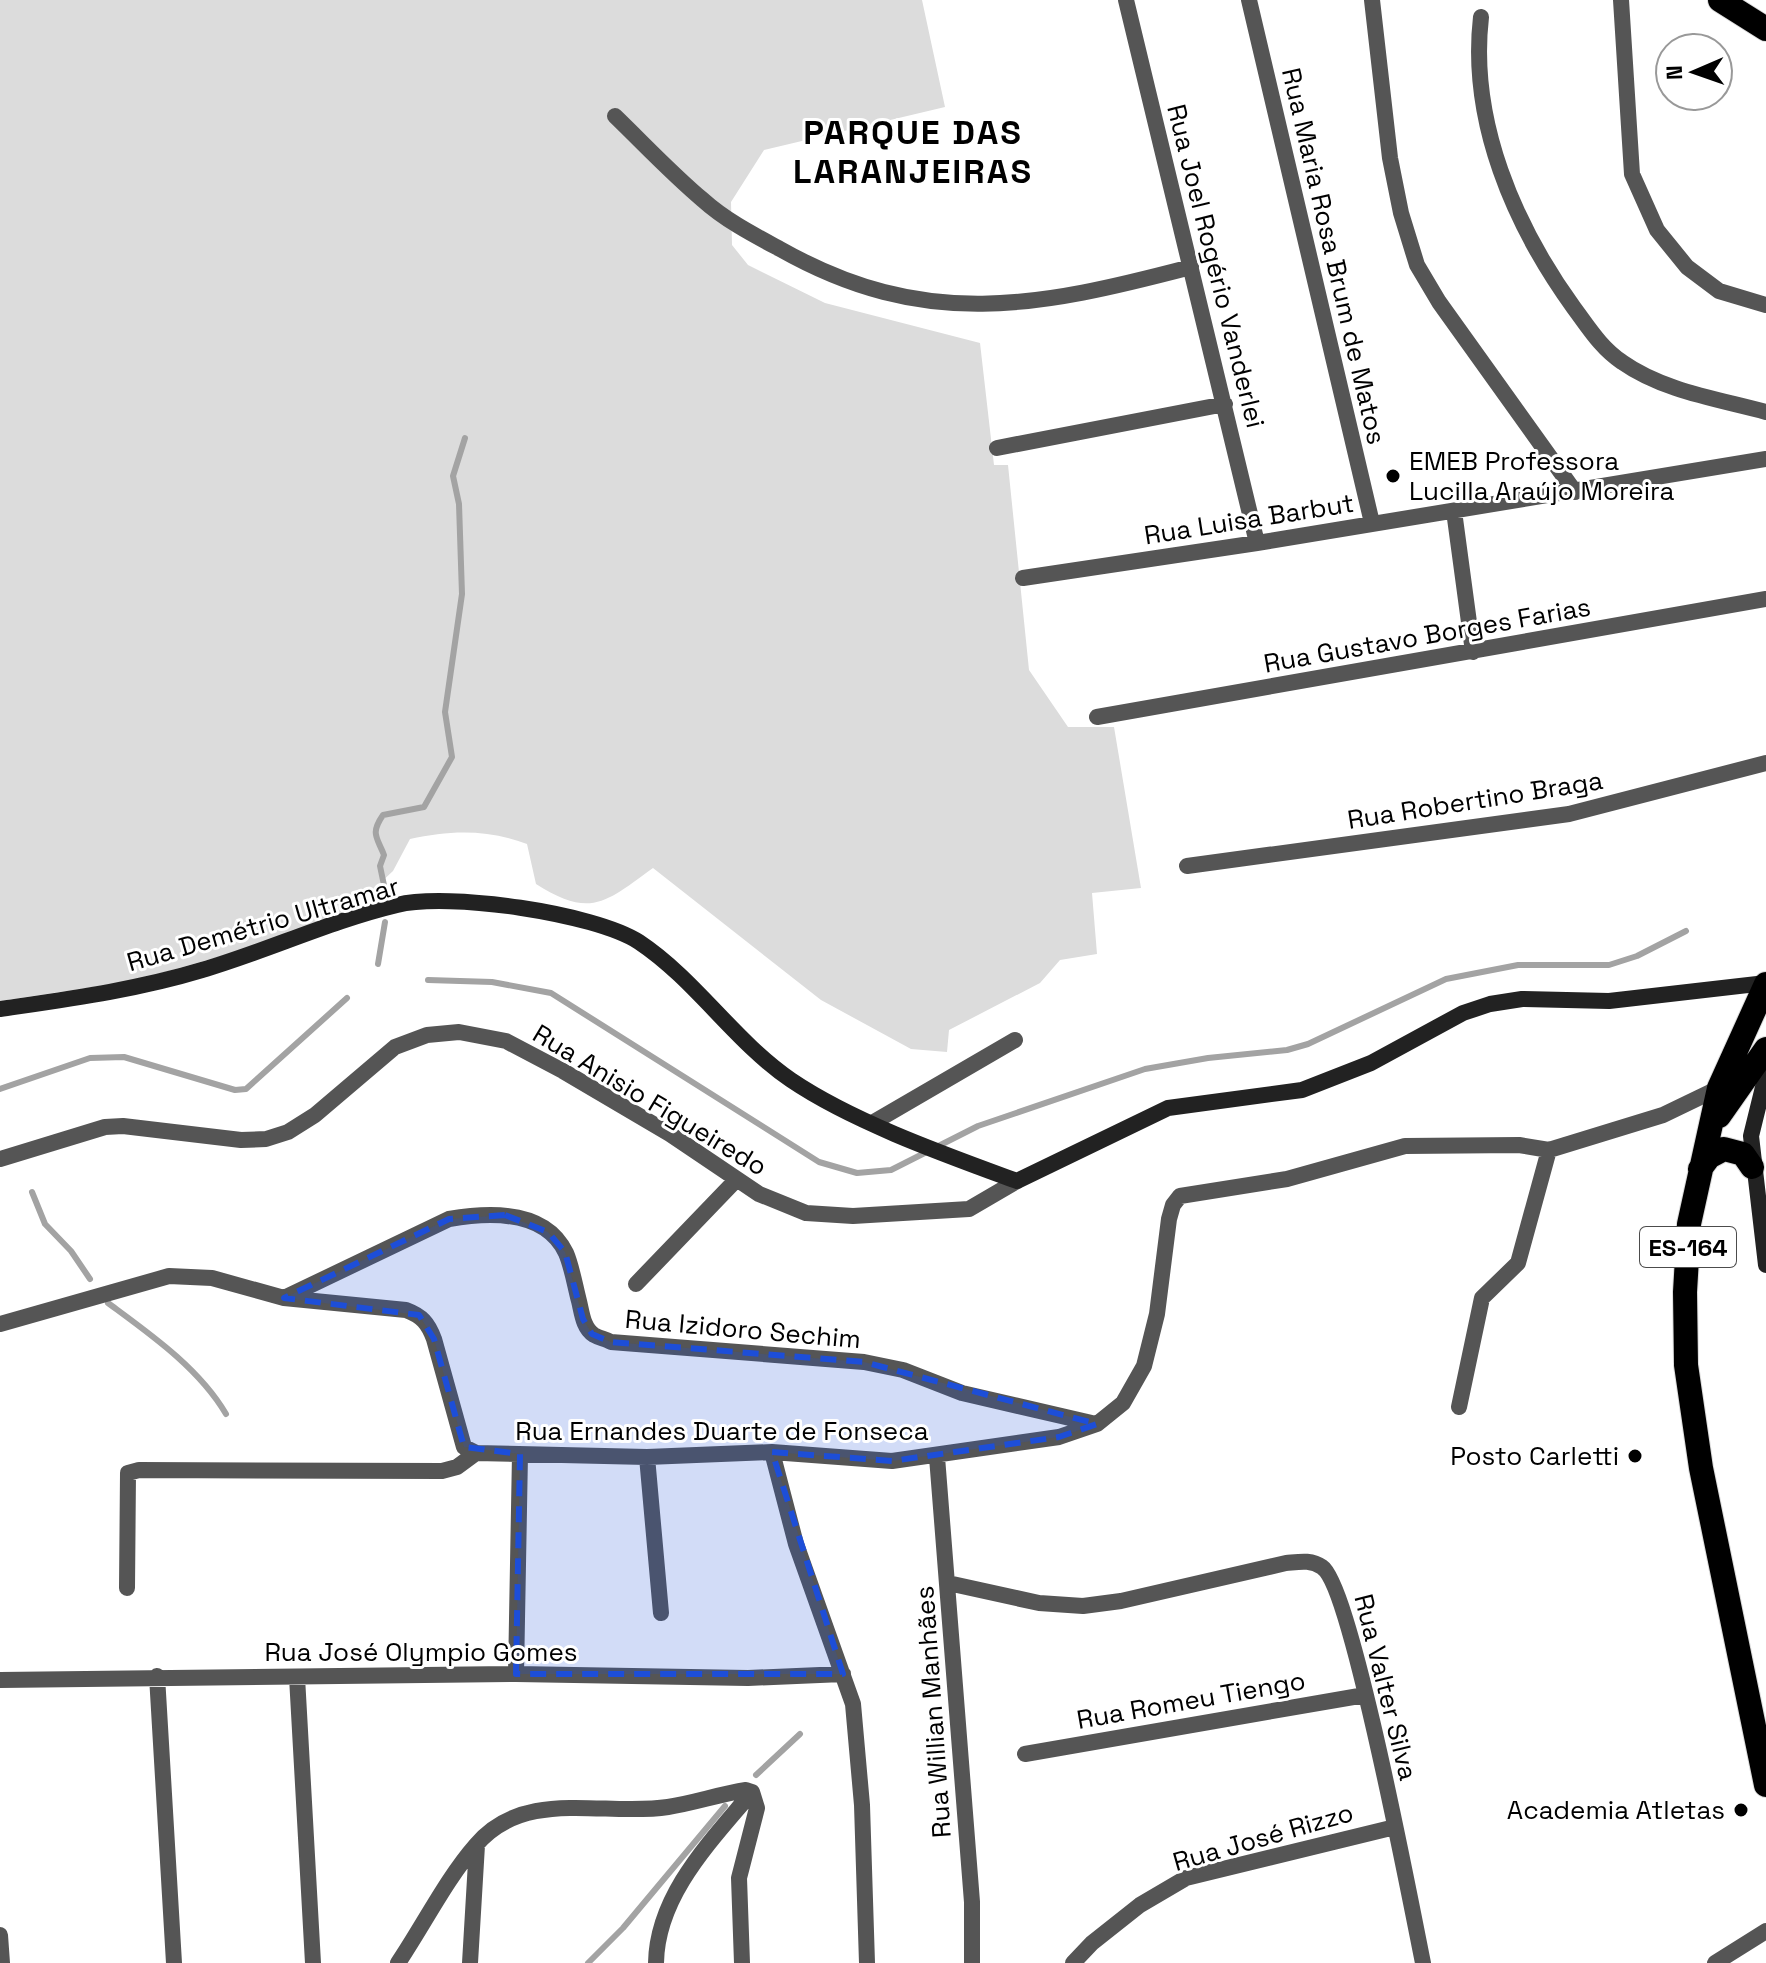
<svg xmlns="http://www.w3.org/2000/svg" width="1766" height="1963" font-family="'Space Grotesk',sans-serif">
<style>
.green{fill:#dcdcdc}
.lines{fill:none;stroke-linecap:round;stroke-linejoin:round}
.stream{stroke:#a3a3a3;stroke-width:6}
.highway-casing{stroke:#dbdbdb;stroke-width:26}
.street{stroke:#555;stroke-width:16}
.secondary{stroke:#222;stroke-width:16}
.highway{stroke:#000;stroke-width:24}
.marked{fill:#1d4ed8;fill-opacity:0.2;stroke:#1d4ed8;stroke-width:6;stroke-dasharray:16 10;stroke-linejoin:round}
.poi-dot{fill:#000;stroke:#fff;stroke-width:3}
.labels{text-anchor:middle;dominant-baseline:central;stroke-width:6;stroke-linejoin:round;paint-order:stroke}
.shield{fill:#fff;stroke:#4c4c4c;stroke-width:2}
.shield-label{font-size:24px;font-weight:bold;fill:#000}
.street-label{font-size:26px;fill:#000;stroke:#fff}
.poi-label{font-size:26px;fill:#000;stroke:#fff;text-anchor:end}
.district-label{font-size:34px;font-weight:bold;letter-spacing:2px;fill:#000;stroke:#fff}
</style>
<rect width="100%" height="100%" fill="#fff"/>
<path class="green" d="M0 0H922L945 107 764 150 731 202 732 245 748 265 825 303 980 343 994 465H1008L1029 670 1068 727H1114L1141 888 1092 893 1097 954 1060 960 1040 983 949 1030 947 1052 911 1049 821 1000 653 868C606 902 591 919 536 884L527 844C487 829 451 830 410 839L393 871 362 900 320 928 133 981 0 1001Z"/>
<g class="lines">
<path class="stream" d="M385 890 380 866 384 855C377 837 370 834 383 815L424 807 452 757 445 712 462 594 459 504 453 476 465 438
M378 964 385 922
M428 980 492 982 551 993 819 1162 857 1173 891 1170 978 1126 1145 1069 1208 1058 1287 1050 1308 1044 1446 979 1518 965H1609L1637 956 1686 931
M0 1089 90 1058 124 1057 235 1090 246 1089 347 998
M32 1192 45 1224 71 1251 90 1279
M108 1303C150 1334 199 1368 226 1414
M756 1775 800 1734
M588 1963 623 1928 725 1806"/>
<g class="highway-casing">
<path id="highway" d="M1720 0 1766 29
M1766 984 1719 1088 1689 1224 1685 1292 1686 1365 1701 1468 1766 1785
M1719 1116 1766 1049
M1700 1169 1709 1157 1724 1149 1743 1154 1752 1167"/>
</g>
<path class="street" d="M1126 0 1257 543
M1249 0 1372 523
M1372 0 1390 158 1401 213 1417 265 1439 302 1575 492
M1621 0 1632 174 1657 230 1687 267 1719 291 1766 305
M1481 17C1469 121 1514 225 1574 308 1589 328 1601 348 1622 362 1663 391 1718 399 1766 412
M615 116C644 144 672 174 703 200 725 220 754 235 780 249 925 331 1038 307 1191 267
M997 448 1225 404
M1454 511 1473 652
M1023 578 1257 543 1766 459
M1097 717 1766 599
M1187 866 1569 814 1766 763
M874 1122 1015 1040
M0 1159 105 1127 123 1126 241 1140 266 1139 288 1132 315 1115 395 1047 427 1035 459 1032 506 1041 563 1071 670 1134 759 1194 806 1213 853 1216 969 1209 1017 1181
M636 1284 737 1179
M284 1298 406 1310C422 1316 428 1323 434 1339L464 1447 476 1453 647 1457 772 1452 892 1461 1059 1437 1097 1424 1123 1403 1144 1366 1157 1314 1169 1219 1173 1205 1180 1196 1287 1179 1405 1146 1519 1145 1549 1150 1663 1115 1719 1088
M0 1324 169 1276 212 1278 284 1298 449 1219C489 1212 545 1209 566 1253 572 1267 575 1286 579 1301 582 1313 583 1328 594 1335 599 1338 606 1339 611 1342L864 1362 903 1370 962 1393 1096 1424
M1459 1407 1482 1298 1518 1263 1549 1150
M772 1452 796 1544 853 1704 862 1805 867 1963
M647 1457 661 1613
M937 1457 972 1902V1963
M948 1583 1039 1603 1083 1606 1121 1601 1286 1563C1298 1562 1311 1559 1322 1567 1351 1586 1412 1909 1423 1963
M127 1588 128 1473 139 1470 442 1471 457 1467 476 1453
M516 1674 520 1454
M157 1676 174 1963
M297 1677 313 1963
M0 1680 516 1674 748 1678 843 1674
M1025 1754 1365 1695
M0 1935 2 1963
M398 1963C423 1926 447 1878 476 1845 525 1787 605 1817 668 1807 694 1803 720 1794 746 1790L752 1792
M470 1963 477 1845
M656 1963C657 1895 711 1841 752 1792
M742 1963 739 1878 757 1808 752 1792
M1073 1963 1092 1943 1140 1905 1186 1878 1395 1827
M1715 1963 1766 1931"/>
<path class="secondary" d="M0 1009C68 999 136 990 202 970 267 951 330 921 397 905 448 892 594 913 639 942 696 980 734 1041 791 1080 853 1122 946 1155 1017 1181L1168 1108 1302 1090 1371 1063 1463 1013 1490 1004 1522 999 1609 1001 1766 983
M1766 1075 1751 1136 1766 1265"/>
<use href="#highway" class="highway"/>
</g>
<path class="marked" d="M505 1215 548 1232 565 1252 583 1319 592 1334 611 1342 864 1362 1097 1424 1059 1437 892 1461 772 1452 843 1674H516L520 1454 464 1447 434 1339 419 1315 284 1298 449 1219Z"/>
<g class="poi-dot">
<circle cx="1393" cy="476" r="8"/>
<circle cx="1635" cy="1456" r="8"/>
<circle cx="1741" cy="1810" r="8"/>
</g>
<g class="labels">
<rect class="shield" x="1640" y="1227" width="96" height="40" rx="6"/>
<g class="shield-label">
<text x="1688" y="1247">ES-164</text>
</g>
<g class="street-label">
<text transform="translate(1334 256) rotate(77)">Rua Maria Rosa Brum de Matos</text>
<text transform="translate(1216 266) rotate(76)">Rua Joel Rogério Vanderlei</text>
<text transform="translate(1249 519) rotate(-9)">Rua Luisa Barbut</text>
<text transform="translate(1427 635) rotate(-10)">Rua Gustavo Borges Farias</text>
<text transform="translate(1475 800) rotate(-9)">Rua Robertino Braga</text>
<text transform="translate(263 924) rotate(-16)">Rua Demétrio Ultramar</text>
<text transform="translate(650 1100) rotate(31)">Rua Anisio Figueiredo</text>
<text transform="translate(743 1329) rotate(5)">Rua Izidoro Sechim</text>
<text x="722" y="1431">Rua Ernandes Duarte de Fonseca</text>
<text x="421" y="1652">Rua José Olympio Gomes</text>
<text transform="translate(1386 1687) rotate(76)">Rua Valter Silva</text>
<text transform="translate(1191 1700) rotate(-10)">Rua Romeu Tiengo</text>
<text transform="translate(933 1712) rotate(-94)">Rua Willian Manhães</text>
<text transform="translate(1263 1837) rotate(-16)">Rua José Rizzo</text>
</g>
<g class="poi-label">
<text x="1409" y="461" text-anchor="start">EMEB Professora<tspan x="1409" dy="30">Lucilla Araújo Moreira</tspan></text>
<text x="1619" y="1456">Posto Carletti</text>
<text x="1725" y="1810">Academia Atletas</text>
</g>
<g class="district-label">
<text x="913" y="132">PARQUE DAS<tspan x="913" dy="39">LARANJEIRAS</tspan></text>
</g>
</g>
<g transform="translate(1694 72) rotate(268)"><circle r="38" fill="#ffffff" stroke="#999999" stroke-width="2"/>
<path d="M0-6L14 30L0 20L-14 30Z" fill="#000000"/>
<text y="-12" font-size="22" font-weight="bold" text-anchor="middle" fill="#000000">N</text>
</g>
</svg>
